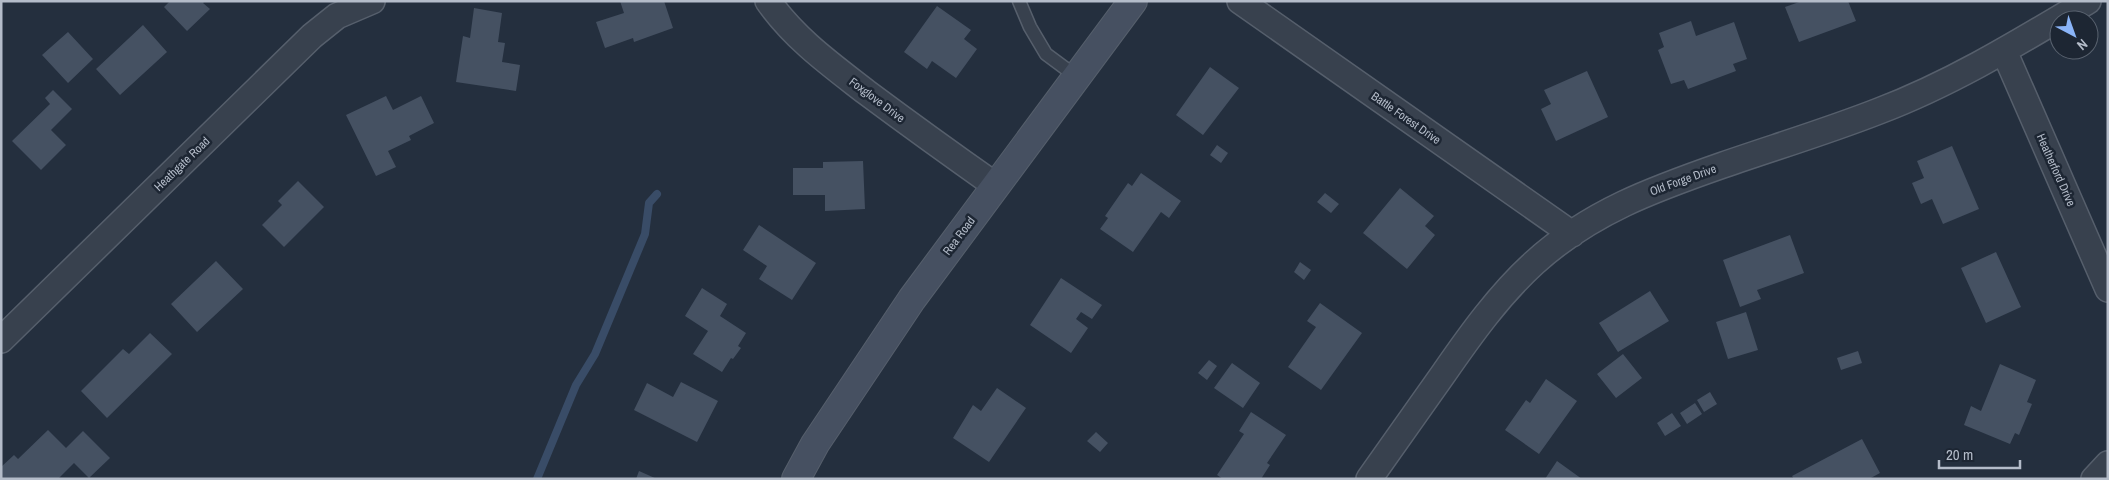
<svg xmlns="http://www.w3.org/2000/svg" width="2109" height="480" font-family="'Archivo Narrow',sans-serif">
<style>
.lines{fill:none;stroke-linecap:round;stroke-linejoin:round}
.stream{stroke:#394c67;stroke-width:8}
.building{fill:#455162}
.service-casing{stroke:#565f6c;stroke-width:15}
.minor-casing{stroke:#565f6c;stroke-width:28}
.secondary-casing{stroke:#565f6c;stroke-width:30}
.service{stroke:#38414e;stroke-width:12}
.minor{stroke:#38414e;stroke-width:25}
.secondary{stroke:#465061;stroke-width:28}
.labels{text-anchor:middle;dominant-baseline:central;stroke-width:5;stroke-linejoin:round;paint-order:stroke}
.street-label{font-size:12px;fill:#b4bcc9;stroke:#1d2633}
</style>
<rect width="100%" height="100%" fill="#242f3e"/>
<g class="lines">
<path class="stream" d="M537 479 576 385 595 354 645 234 649 203 657 194"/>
</g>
<path class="building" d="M170 1H205L203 3 210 9 187 31 164 7Z
M620 1H664L673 28 634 42 633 38 605 48 596 22 624 13Z
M1802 1H1848L1856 21 1799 42 1785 7Z
M937 6 971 30 964 39 977 49 956 78 932 61 927 69 904 52Z
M474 8 502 13 498 42 505 43 502 62 520 65 516 91 456 82 463 36 470 38Z
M1691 21 1696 36 1734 22 1747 59 1733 64 1736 71 1688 89 1684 80 1671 84 1658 50 1664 47 1659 33Z
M143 25 167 52 120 95 96 69Z
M68 32 93 59 68 83 42 55Z
M1210 67 1239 88 1203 135 1176 115Z
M1587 71 1608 117 1556 141 1541 109 1551 104 1544 90Z
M53 90 72 109 51 130 66 145 41 170 12 141 50 104 45 98Z
M386 96 393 110 421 96 434 123 409 136 411 140 388 151 396 167 376 176 346 115Z
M1217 145 1228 153 1221 163 1210 155Z
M1952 146 1979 209 1943 224 1932 199 1921 204 1912 183 1924 178 1917 161Z
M863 161 865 209 825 211V195H793V168H823V162Z
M1141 173 1181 201 1169 218 1161 212 1133 252 1100 229 1108 218 1105 216 1128 183 1132 186Z
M298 181 324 207 284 247 262 225 282 205 278 201Z
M1400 188 1434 216 1425 226 1435 235 1407 269 1363 233Z
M1325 193 1339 204 1331 213 1317 202Z
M759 225 816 263 792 300 759 279 767 266 743 250Z
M1790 235 1804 273 1757 290 1761 299 1740 307 1723 260Z
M1996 252 2021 307 1986 323 1961 268Z
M216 261 243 289 197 332 171 304Z
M1300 262 1311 270 1304 280 1294 272Z
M1061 278 1102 305 1092 319 1081 312 1076 319 1088 328 1071 353 1030 325Z
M702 288 727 304 720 316 746 333 738 346 741 348 733 359 731 358 722 372 693 354 708 331 685 316Z
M1650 291 1669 321 1618 352 1599 323Z
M1320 303 1362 333 1321 390 1288 367 1316 327 1307 321Z
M1746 312 1758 350 1728 359 1716 322Z
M150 333 172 354 107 418 81 391 123 349 129 354Z
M1858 351 1862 363 1841 370 1837 358Z
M1623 354 1642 378 1616 398 1597 374Z
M1209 360 1217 366 1207 380 1198 373Z
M1232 363 1260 383 1243 408 1214 388Z
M2000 364 2036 380 2027 402 2032 404 2019 435 2015 433 2010 444 1964 425 1971 406 1981 411Z
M1546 379 1577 401 1539 454 1505 430 1526 400 1530 403Z
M681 382 718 401 697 442 634 410 647 383 673 397Z
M997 388 1026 408 989 462 953 438 973 405 981 411Z
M1710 392 1717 404 1704 412 1697 400Z
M1695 403 1702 414 1687 424 1680 413Z
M1251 412 1286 435 1267 463 1270 465 1261 479H1223L1217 475 1244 434 1239 431Z
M1672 413 1681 426 1665 436 1657 423Z
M48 430 66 448 83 431 110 458 89 478 74 463 58 479H1V467L14 455 18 459Z
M1096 432 1108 443 1100 452 1087 441Z
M1862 439 1880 473 1869 479H1794L1792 476Z
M1557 461 1582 479H1545Z
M639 471 657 479H636Z"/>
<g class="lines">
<g class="service-casing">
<path id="service" d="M1019 1 1030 27 1046 54 1077 77"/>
</g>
<g class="minor-casing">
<path id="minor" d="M768 1C795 39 830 64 866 92 909 124 952 155 996 186
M1240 1 1572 234
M2004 51 2108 289
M1 340 312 36 337 16 372 1
M1369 479C1394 444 1419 408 1444 373 1471 334 1499 295 1534 263 1590 212 1654 189 1723 165 1775 147 1828 131 1879 111 1953 83 2021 41 2088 1
M2094 479 2108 464"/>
</g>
<g class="secondary-casing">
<path id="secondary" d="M796 479 815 444 912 299 1133 1"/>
</g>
<use href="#service" class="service"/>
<use href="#minor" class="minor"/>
<use href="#secondary" class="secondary"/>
</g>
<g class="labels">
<g class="street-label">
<text transform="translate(877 100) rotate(37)">Foxglove Drive</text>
<text transform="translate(1406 118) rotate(35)">Battle Forest Drive</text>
<text transform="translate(182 164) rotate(-44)">Heathgate Road</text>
<text transform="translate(2056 170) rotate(66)">Heatherford Drive</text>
<text transform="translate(1683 180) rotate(-20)">Old Forge Drive</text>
<text transform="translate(959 236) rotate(-53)">Rea Road</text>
</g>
</g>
<rect width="2109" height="480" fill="none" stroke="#b4bcc9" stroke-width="5"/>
<g transform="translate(2074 35) rotate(139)"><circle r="24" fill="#1d2633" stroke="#59626f"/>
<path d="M0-4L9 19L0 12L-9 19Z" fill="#8ab4f8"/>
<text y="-8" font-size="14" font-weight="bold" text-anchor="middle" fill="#b4bcc9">N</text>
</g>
<path d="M1939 460v8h81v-8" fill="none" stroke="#b4bcc9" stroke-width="2.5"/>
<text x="1946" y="460" font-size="15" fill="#b4bcc9" stroke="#1d2633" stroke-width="4" paint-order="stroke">20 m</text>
</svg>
